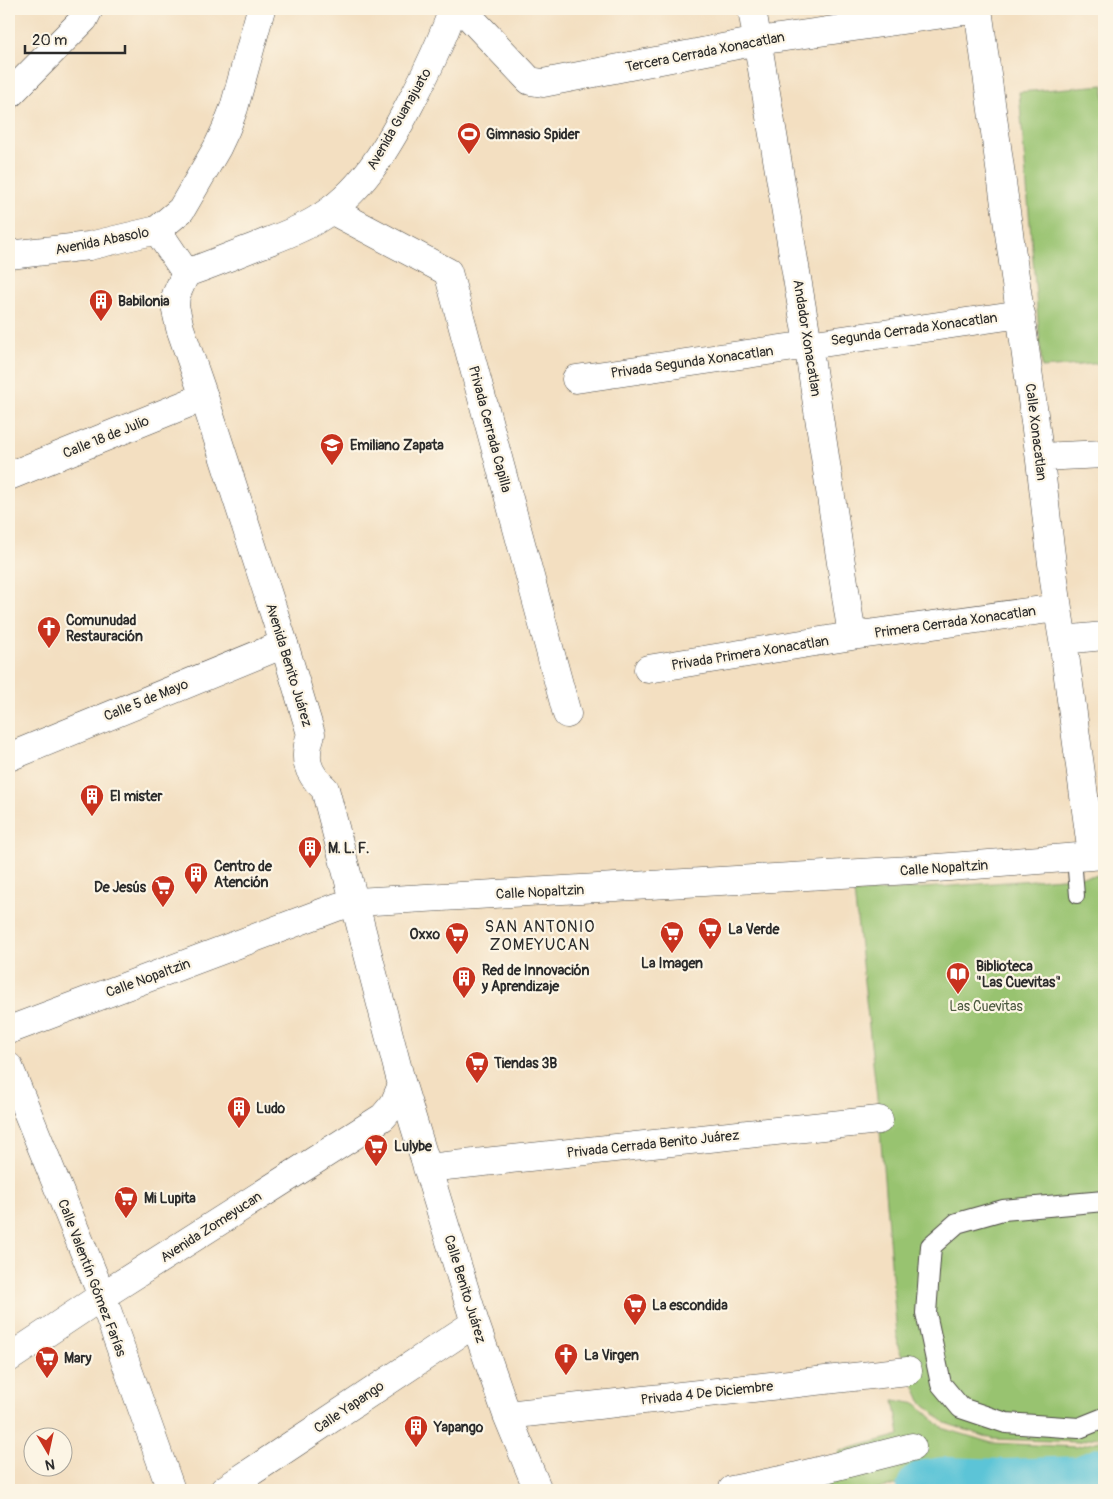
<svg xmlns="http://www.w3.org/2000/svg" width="1113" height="1499" font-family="Pangolin,sans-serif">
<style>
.green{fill:#98c370;stroke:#62774e}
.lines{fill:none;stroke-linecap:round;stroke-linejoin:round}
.river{stroke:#5bc4d7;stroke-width:60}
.service-casing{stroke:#494642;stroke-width:16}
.pedestrian-casing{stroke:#494642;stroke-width:22}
.minor-casing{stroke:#494642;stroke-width:29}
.tertiary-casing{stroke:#494642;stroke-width:29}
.service{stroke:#fff;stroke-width:14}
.pedestrian{stroke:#fff;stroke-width:20}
.minor{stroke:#fff;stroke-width:28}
.tertiary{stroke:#fff;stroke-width:28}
.labels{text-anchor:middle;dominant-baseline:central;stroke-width:4.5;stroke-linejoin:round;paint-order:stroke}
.street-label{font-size:14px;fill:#2b2b2b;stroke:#fcf5e5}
.poi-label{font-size:14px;font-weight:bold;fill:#2b2b2b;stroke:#fcf5e5;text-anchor:start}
.park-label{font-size:14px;fill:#4c5940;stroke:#fcf5e5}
.quarter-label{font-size:16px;letter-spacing:1px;fill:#2b2b2b;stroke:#fcf5e5}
</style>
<rect width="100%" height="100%" fill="#fcf5e5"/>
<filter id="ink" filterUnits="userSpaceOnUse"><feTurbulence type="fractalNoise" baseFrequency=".02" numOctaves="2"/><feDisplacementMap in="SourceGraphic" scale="10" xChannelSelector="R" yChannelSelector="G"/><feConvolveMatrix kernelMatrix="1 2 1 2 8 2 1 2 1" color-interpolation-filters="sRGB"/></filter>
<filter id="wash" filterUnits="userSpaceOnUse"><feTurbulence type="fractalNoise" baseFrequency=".0096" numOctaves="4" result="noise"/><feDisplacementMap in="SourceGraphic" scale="20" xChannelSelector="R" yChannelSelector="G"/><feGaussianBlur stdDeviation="1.12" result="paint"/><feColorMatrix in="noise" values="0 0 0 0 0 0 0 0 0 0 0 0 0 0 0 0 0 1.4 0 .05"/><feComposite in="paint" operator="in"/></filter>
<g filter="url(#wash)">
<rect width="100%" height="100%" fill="#f3dfc1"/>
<path class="green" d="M1104 85V363L1042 368 1019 92Z
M1104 875V1435L1078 1442 993 1439 945 1423 921 1401 898 1347 878 1107 854 893Z
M894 1400 917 1404 942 1428 992 1443 1076 1447 1104 1440V1466L1077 1475 1007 1479 944 1476 870 1490H796L820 1483 840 1451 900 1435Z"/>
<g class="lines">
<path class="river" d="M926 1490 945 1487 1005 1489 1081 1486 1104 1477"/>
</g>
</g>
<g filter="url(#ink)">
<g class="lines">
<g class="service-casing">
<path id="service" d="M1074 857 1077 896"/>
</g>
<g class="pedestrian-casing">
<path id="pedestrian" d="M1104 1201 1003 1210 957 1223 931 1246 926 1313 941 1384 961 1408 1006 1423 1079 1428 1104 1418"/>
</g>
<g class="minor-casing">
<path id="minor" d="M462 9 530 81 543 83 758 41 978 9
M752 9 808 344 852 636
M978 9C998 151 1018 294 1037 437 1046 504 1051 572 1063 640L1092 855
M9 95 84 19 89 9
M331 210 448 272 567 714
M157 230 186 273
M9 255 89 246 157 230 181 210 217 148 226 129 234 108 261 9
M576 379 1021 314
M1040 457 1104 454
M9 476 204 397
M1063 640 1104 636
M648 669 852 636 1057 608
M9 757 284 644
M9 1030 337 907 356 902 911 870 1104 855
M9 1067 102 1296 171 1490
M402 1085 475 1323 507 1415 538 1490
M427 1168 879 1120
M507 1415 908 1371
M224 1490 475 1323
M732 1490 786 1479 912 1447"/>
</g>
<g class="tertiary-casing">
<path id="tertiary" d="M9 1358 102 1296 383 1117 394 1104 402 1085 325 789C306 772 303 758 311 734L284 644 204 397 180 328 175 306 176 295 186 273C210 265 233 255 257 246 277 238 298 231 316 220 360 194 386 150 409 106 426 74 441 43 453 9"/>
</g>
<use href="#service" class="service"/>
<use href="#pedestrian" class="pedestrian"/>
<use href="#minor" class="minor"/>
<use href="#tertiary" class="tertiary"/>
</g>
</g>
<defs>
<g id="stadium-pin" transform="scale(1.25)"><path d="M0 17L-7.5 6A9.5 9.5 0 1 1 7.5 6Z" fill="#c8321e" stroke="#fcf5e5"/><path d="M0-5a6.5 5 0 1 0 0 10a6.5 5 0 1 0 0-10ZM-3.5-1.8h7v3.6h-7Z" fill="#fff"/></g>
<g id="building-pin" transform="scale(1.25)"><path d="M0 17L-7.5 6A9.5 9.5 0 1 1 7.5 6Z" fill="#c8321e" stroke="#fcf5e5"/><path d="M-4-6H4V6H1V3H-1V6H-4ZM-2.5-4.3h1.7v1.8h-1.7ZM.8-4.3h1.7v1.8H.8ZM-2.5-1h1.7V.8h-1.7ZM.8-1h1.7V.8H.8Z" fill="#fff"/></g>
<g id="school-pin" transform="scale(1.25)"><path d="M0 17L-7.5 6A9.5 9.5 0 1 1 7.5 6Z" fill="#c8321e" stroke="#fcf5e5"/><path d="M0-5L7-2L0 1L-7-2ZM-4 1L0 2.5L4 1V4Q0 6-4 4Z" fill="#fff"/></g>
<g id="church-pin" transform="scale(1.25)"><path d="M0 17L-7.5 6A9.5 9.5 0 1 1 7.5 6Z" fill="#c8321e" stroke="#fcf5e5"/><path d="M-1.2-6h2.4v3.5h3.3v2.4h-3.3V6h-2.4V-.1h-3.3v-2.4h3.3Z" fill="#fff"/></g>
<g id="supermarket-pin" transform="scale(1.25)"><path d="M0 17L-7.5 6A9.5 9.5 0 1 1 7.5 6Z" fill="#c8321e" stroke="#fcf5e5"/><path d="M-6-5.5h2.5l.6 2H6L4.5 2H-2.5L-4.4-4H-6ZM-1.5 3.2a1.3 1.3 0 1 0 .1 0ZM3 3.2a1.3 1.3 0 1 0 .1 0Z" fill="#fff"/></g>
<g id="library-pin" transform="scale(1.25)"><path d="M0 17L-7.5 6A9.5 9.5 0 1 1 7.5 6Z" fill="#c8321e" stroke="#fcf5e5"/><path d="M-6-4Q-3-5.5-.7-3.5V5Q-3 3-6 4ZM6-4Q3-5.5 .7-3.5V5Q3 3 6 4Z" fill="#fff"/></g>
</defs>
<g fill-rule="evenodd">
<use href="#stadium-pin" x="469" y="134"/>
<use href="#building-pin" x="101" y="301"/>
<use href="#school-pin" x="332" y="445"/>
<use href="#church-pin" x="49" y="628"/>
<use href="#building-pin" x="92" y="796"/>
<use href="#building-pin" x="310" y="848"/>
<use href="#building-pin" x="196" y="874"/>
<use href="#supermarket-pin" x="163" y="887"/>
<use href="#supermarket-pin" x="710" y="929"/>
<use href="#supermarket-pin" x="672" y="933"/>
<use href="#supermarket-pin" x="457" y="934"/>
<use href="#library-pin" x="958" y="974"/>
<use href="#building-pin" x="464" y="978"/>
<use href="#supermarket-pin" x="477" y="1063"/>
<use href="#building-pin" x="239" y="1108"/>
<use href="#supermarket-pin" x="376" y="1146"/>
<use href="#supermarket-pin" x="126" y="1198"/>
<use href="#supermarket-pin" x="635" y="1305"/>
<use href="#church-pin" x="566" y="1355"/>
<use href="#supermarket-pin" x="47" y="1358"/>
<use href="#building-pin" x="416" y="1427"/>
</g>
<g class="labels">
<g class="street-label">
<text transform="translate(705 52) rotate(-11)">Tercera Cerrada Xonacatlan</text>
<text transform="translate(399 119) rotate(-60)">Avenida Guanajuato</text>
<text transform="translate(102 241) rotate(-11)">Avenida Abasolo</text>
<text transform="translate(914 329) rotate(-8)">Segunda Cerrada Xonacatlan</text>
<text transform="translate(807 338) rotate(81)">Andador Xonacatlan</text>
<text transform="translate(692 362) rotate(-8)">Privada Segunda Xonacatlan</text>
<text transform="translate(490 429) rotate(75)">Privada Cerrada Capilla</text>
<text transform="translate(1036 432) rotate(83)">Calle Xonacatlan</text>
<text transform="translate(106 437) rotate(-22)">Calle 18 de Julio</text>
<text transform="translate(955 622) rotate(-8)">Primera Cerrada Xonacatlan</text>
<text transform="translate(750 653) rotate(-9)">Privada Primera Xonacatlan</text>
<text transform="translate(289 665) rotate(73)">Avenida Benito Juárez</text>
<text transform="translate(146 700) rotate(-22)">Calle 5 de Mayo</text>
<text transform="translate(944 868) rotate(-4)">Calle Nopaltzin</text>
<text transform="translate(540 892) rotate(-3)">Calle Nopaltzin</text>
<text transform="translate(148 978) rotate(-20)">Calle Nopaltzin</text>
<text transform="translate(653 1144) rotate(-6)">Privada Cerrada Benito Juárez</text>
<text transform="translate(211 1227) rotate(-33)">Avenida Zomeyucan</text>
<text transform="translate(92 1278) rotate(69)">Calle Valentín Gómez Farías</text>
<text transform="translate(465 1289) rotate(73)">Calle Benito Juárez</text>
<text transform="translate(707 1393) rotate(-6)">Privada 4 De Diciembre</text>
<text transform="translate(349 1407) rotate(-34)">Calle Yapango</text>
</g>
<g class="poi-label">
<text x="486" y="134">Gimnasio Spider</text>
<text x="118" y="301">Babilonia</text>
<text x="350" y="445">Emiliano Zapata</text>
<text x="66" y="620">Comunudad<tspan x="66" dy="16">Restauración</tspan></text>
<text x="110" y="796">El mister</text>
<text x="328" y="848">M. L. F.</text>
<text x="214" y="866">Centro de<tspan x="214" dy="16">Atención</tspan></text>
<text x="146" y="887" text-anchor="end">De Jesús</text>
<text x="728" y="929">La Verde</text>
<text x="440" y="934" text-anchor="end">Oxxo</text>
<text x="672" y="963" text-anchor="middle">La Imagen</text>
<text x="976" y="966">Biblioteca<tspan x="976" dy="16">"Las Cuevitas"</tspan></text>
<text x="482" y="970">Red de Innovación<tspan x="482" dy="16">y Aprendizaje</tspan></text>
<text x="494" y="1063">Tiendas 3B</text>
<text x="256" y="1108">Ludo</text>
<text x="394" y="1146">Lulybe</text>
<text x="144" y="1198">Mi Lupita</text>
<text x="652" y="1305">La escondida</text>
<text x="584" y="1355">La Virgen</text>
<text x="64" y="1358">Mary</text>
<text x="434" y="1427">Yapango</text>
</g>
<g class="park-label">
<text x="986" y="1006">Las Cuevitas</text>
</g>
<g class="quarter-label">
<text x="540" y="927">SAN ANTONIO<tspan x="540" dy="18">ZOMEYUCAN</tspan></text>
</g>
</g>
<rect width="1113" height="1499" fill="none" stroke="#fcf5e5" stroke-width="30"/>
<g transform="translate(48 1452) rotate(171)"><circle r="24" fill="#fcf5e5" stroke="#a8a49b"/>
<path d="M0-4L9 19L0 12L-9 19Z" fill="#c8321e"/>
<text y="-8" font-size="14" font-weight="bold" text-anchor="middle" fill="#2b2b2b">N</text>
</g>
<path d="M25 45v8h100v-8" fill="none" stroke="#2b2b2b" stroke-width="2.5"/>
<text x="32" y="45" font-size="15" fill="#2b2b2b" stroke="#fcf5e5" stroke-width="4" paint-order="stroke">20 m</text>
</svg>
